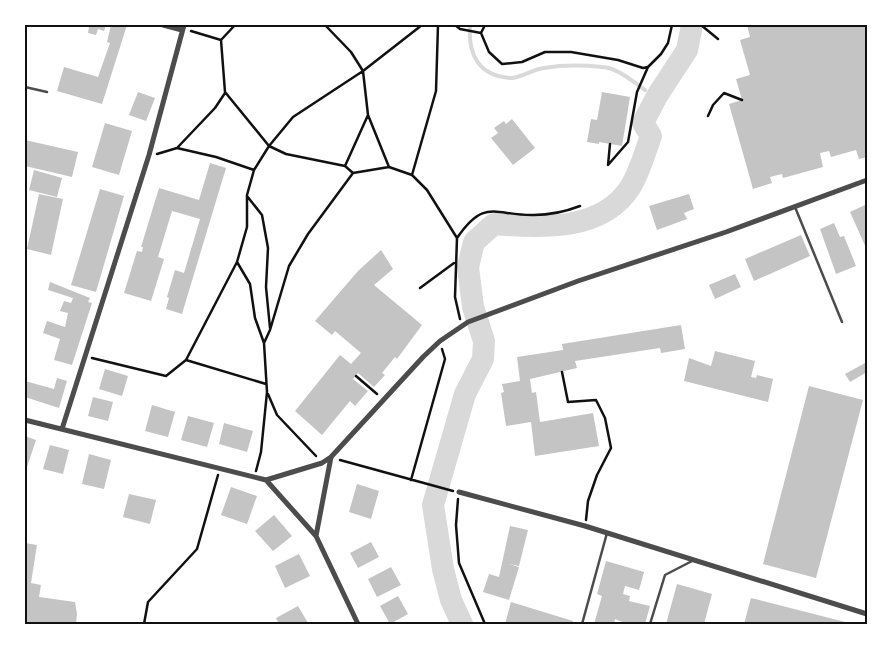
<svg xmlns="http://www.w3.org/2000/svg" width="892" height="649" font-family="'Alegreya Sans',sans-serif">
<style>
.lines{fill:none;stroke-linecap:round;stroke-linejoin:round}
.stream{stroke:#d9d9d9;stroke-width:4}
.river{stroke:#d9d9d9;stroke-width:22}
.building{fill:#c4c4c4}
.path{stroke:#111;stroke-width:2.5}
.service{stroke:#4c4c4c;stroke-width:2.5}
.minor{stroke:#4c4c4c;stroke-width:5}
.neatline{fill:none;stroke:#111;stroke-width:2}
</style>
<rect width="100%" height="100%" fill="#fff"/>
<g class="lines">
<path class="stream" d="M470 25C468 54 478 76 511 78 521 78 533 69 544 68 562 65 583 65 602 67 618 68 632 81 645 90"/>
<path class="river" d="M462 624 451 600 443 569 433 505 465 394 483 359 484 341 473 307 468 267 474 242 494 224C540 228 603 232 631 186 640 171 645 152 651 136L643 123 657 96 687 50 692 25"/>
</g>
<path class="building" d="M84 25H106L104 31 98 29 96 35 88 33 89 27Z
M111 25H127L102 104 57 91 64 67 98 77 110 43 107 42Z
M747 25H867V157L859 159 856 150 831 157 829 151 820 153 823 167 783 178 782 174 770 177 772 183 753 189 729 104 742 100 736 79 750 75 740 40 750 37Z
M138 92 155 98 146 121 129 115Z
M602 92 630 97 622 146 599 142V144L587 142 591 119 597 120Z
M512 119 535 148 513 165 491 138 498 133 494 128 504 121 506 124Z
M105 123 132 131 119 175 92 167Z
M25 140 78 152 72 177 25 166Z
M210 163 226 168 182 314 166 309 169 298 167 297 175 270 184 273 200 219 172 211 158 257 164 259 151 301 124 293 137 251 142 252 143 247H141L159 188 199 200Z
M34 170 62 178 57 197 29 190Z
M100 189 124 196 96 292 71 285Z
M39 194 63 199 51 255 27 249Z
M689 194 694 209 684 213 687 219 657 230 649 206Z
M867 204V250L850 212Z
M834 223 840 237 844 236 856 266 836 274 820 229Z
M801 235 810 256 754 281 745 259Z
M381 250 393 269 374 285 422 325 397 359 395 357 382 373 385 375 374 387 358 373 353 379 368 391 355 406 350 401 322 435 295 411 340 355 351 364 361 353 335 331 332 335 315 321 358 271Z
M735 274 741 287 715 299 709 285Z
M50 282 90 298 88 302 92 303 72 365 54 360 60 339 43 333 47 321 65 327 68 313 60 311 64 301 71 303 73 298 48 290Z
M681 325 685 349 661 353 660 348 575 361 577 368 530 379 532 393 536 392 540 422 593 413 599 446 535 456 531 422 506 426 501 393 504 392 502 384 520 381 517 357 563 350 562 344Z
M715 351 755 361 751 377 756 378 757 375 773 379 768 402 684 381 689 358 711 366Z
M867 362V372L850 382 845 374Z
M105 369 128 376 122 396 99 389Z
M57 378 67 381 59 408 25 397V381L54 389Z
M809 386 863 400 816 578 763 564Z
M93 397 113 402 108 421 88 416Z
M152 405 175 412 168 437 145 431Z
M188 416 214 423 207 447 181 440Z
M224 423 253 431 247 452 219 444Z
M25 436 36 440 25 473Z
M50 445 69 450 63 474 43 469Z
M89 454 111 460 104 489 82 484Z
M357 484 379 491 371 519 349 512Z
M231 487 257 496 247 524 221 515Z
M129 494 156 500 150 524 123 517Z
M274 515 292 536 273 551 255 531Z
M510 526 528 530 519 566 509 564 519 567 509 600 483 592 489 574 499 577Z
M371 542 379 557 358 568 350 553Z
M25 543 37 545 31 583 41 585 39 597 75 602 77 614 76 624H25Z
M299 554 310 576 285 588 275 566Z
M606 561 644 572 639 590 625 586 623 594 630 596 629 601 650 606 645 624H627L615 619 614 624H594L602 596 597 594Z
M391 567 401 585 377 597 368 579Z
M677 584 712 594 704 624H666Z
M398 596 408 614 390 624 380 606Z
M751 598 849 623 848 624H744Z
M511 602 573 621V624H505Z
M298 606 308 623 279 624 276 618Z"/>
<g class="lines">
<path class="path" d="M325 25 351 52 363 71 368 115 389 167
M438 25 436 91 412 175 427 190 457 238 455 297 460 319
M455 25 460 29 481 33
M485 25 481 33 489 52 502 64 522 62 545 52H571L618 60 643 68 648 67
M701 25 718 39
M191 31 221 40 225 92 269 146 254 170 247 195V227L237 262 250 284 255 318 264 343
M221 40 235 25
M708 116 713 105 724 93 742 100
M610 144 608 165 628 142 637 92 648 67 661 54 668 43 672 25
M177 148 215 108 225 93
M157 154 177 148 216 157 254 170
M345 166 368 115
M353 173 389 167 412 175
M247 196 262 215 268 248 266 287 270 328
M457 238C485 197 495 216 534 215 549 215 567 211 580 206
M420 288 454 263
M92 358 166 376 186 360 237 262
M186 360 266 384
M562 372 568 402 596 400 605 418 611 448 597 475 588 501 586 520
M356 376 377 394
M268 394 277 415 316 456
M340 460 453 491
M256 471 261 452 267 392 264 343 270 330 289 266 308 234 353 173 345 166 286 154 269 146 293 117 363 71 422 25
M411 480 445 359 442 349
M458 499 456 525 459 563 485 624
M144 624 148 602 197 549 218 475"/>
<path class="service" d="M25 87 47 92
M795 207 842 322
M582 624 607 533
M650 624 665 575 694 560"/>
<path class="minor" d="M163 25 182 30
M25 420 266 480 316 536 358 624
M62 429 149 155 184 25
M331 457 423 357 440 341 468 322 578 281 726 232 867 180
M266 480 322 463 331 457 316 536
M459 492 585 526 867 614"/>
</g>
<rect width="892" height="649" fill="none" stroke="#ffffff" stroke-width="52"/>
<rect x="26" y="26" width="840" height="597" class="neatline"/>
</svg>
